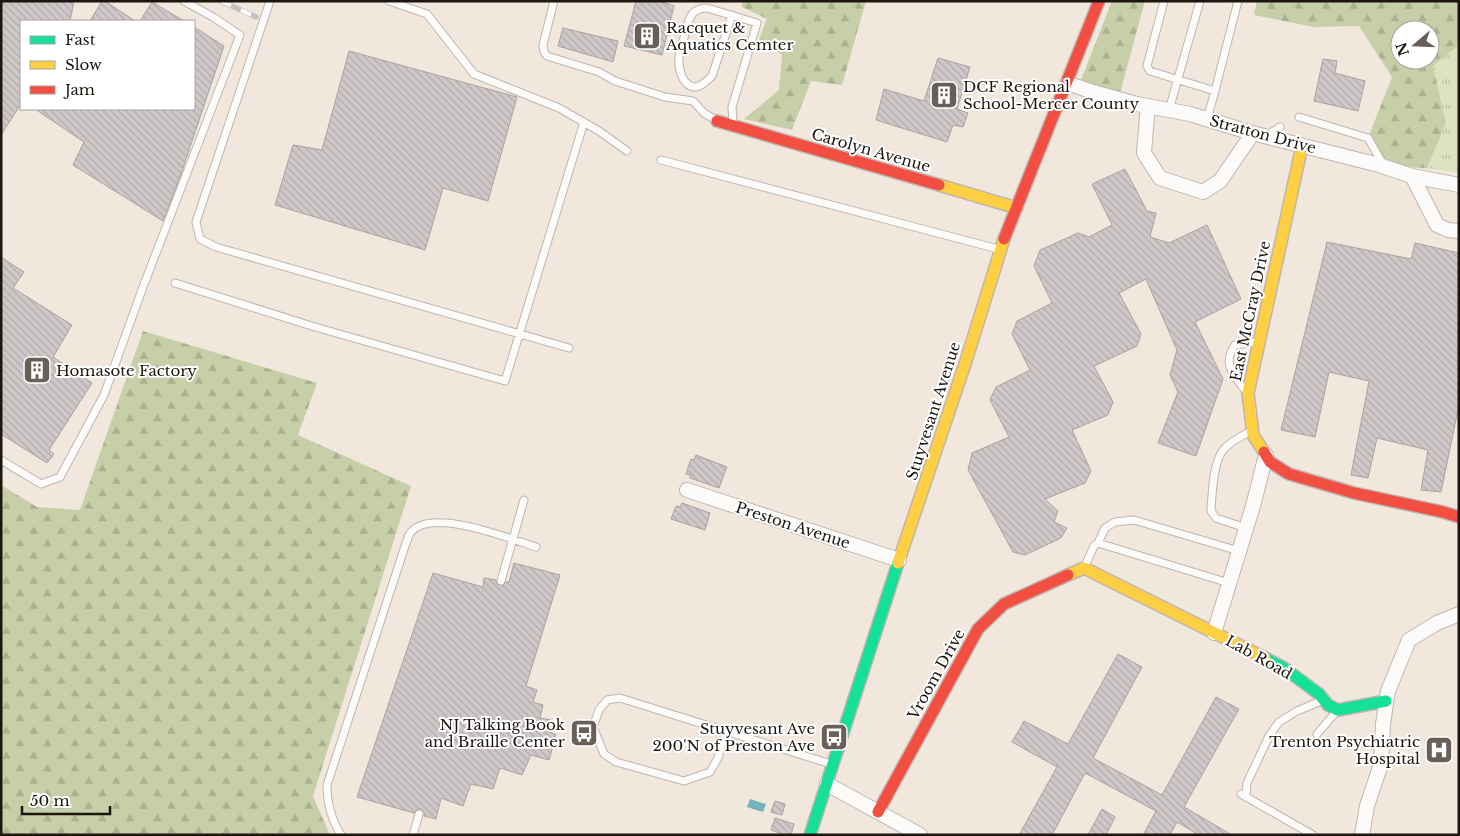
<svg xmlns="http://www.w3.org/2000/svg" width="1460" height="836" font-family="'Libre Baskerville',serif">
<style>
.grass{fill:url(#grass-tufts)}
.forest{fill:url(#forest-firs);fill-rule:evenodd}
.water{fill:url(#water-ripples)}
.building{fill:url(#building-back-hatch);stroke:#aaa2a1}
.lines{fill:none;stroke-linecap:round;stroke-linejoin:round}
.lane-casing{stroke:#beb6ae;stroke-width:9}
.street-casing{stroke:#beb6ae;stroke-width:16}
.fast-casing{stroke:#beb6ae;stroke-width:14}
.slow-casing{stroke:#beb6ae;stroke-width:14}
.jam-casing{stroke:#beb6ae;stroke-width:14}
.lane{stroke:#fdfbfa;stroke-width:7}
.street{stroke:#fdfbfa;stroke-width:14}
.fast{stroke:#16e098;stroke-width:11}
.slow{stroke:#ffcf43;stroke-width:11}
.jam{stroke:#f24e42;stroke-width:11}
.rail-casing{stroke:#c4c2bf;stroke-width:5.5}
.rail{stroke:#fff;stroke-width:4;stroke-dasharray:11;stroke-linecap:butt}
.labels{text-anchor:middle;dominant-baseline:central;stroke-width:4;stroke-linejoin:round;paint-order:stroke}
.poi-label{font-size:15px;fill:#1d1610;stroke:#fff;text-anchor:start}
.street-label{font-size:15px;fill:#1d1610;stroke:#fff}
</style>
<defs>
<pattern id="grass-tufts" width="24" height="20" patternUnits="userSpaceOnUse" patternTransform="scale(1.25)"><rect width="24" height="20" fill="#dde3c0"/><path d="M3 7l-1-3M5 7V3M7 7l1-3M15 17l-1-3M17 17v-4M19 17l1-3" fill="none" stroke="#bdc2a4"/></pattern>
<pattern id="forest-firs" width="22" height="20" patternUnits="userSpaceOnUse" patternTransform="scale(1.25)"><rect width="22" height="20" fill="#c7cfa8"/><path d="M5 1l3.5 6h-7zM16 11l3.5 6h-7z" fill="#aab190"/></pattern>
<pattern id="water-ripples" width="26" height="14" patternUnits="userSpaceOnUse" patternTransform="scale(1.25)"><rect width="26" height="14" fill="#75b3bb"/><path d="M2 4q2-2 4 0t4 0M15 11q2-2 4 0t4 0" fill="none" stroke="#5f9197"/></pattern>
<pattern id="building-back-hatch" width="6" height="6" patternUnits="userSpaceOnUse" patternTransform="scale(1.25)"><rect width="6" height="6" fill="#d0c8c8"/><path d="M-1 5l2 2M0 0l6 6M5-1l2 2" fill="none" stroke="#b2abab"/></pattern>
</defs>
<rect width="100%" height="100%" fill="#f2e7dd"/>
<path class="grass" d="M1459 45V173L1427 168 1446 123 1433 65Z"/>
<path class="forest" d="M742 1H866L842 85 811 81 792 130 744 119 779 90 782 55 759 39 767 19 742 7Z
M1112 1H1145L1120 93 1081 80Z
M1257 1H1459V45L1433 66 1446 123 1427 168 1391 167 1368 138 1392 77 1359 26 1314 27 1254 15ZM1400 30H1430V60H1400Z
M143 331 317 383 298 435 411 486 313 796 330 835H1V485L37 507 80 510Z"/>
<path class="water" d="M750 799 766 804 763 812 747 807Z"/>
<path class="building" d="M1 1H74L70 21H21V104L1 135Z
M102 1H105L135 21H90Z
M636 1H660L674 6 662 55 624 46Z
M152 2 184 21H140Z
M194 27 224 46 181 174 163 221 73 165 84 142 35 109H194Z
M563 28 618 41 613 62 558 46Z
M349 51 517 97 488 201 443 188 425 250 275 205 293 145 322 150Z
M938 58 970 67 957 109 968 113 963 127 953 125 947 142 876 120 884 89 924 101Z
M1323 59 1337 61 1335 73 1365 81 1358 111 1314 101Z
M1125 169 1147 211 1156 213 1150 237 1169 243 1207 225 1241 299 1195 322 1223 379 1196 456 1158 443 1178 392 1170 375 1177 350 1146 279 1119 293 1141 334 1137 346 1094 366 1113 402 1108 415 1072 430 1091 471 1085 483 1045 499 1058 511 1054 522 1067 528 1061 538 1025 555 1013 552 968 470 972 453 1009 437 990 400 996 387 1030 370 1012 334 1017 321 1052 303 1034 266 1040 250 1078 233 1089 237 1112 225 1092 184Z
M1327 242 1411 259 1415 243 1459 253V405L1441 492 1421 490 1428 450 1377 438 1368 478 1351 475 1369 381 1329 372 1315 437 1281 430Z
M1 257 24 272 13 288 72 325 53 357 92 383 49 450 54 454 47 463 1 434Z
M696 455 727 467 719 488 690 478V475L686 474 691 459 694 460Z
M682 503 710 513 705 530 671 519 676 506 680 507Z
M514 563 560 575 526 686 537 690 533 702 543 705 540 718 551 720 547 731 556 735 549 760 531 755 522 775 500 768 493 789 471 784 463 806 441 798 436 819 424 816V812L421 809H417L414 813 357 797 433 573 483 587 484 578 496 580 497 584 502 586 506 582H509Z
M1118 654 1142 667 1093 758 1162 795 1216 697 1239 709 1184 807 1232 835H1199L1177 822 1170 835H1143L1156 811 1085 773 1052 835H1019L1057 767 1012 742 1024 721 1068 744Z
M775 801 785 804 782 815 771 812Z
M1102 809 1115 817 1106 835H1088Z
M775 818 794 824 791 835H785L771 830Z"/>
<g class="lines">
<g class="lane-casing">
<path id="lane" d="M270 1 196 222 200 239 216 247 569 348
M389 1 427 14 474 74 559 108 599 131 627 151
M554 1 543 45 544 52 547 56 599 72 615 81 665 97 693 101 704 113 716 120
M1164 1 1147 66 1150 71 1215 91 1238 1
M732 15 712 76C708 80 702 86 696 87 682 87 678 68 679 57 680 49 683 42 685 34 687 27 688 19 693 13 698 9 702 8 707 8L757 23 732 107 733 123
M1169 110 1200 1
M1299 117 1368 138 1384 166
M1207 119 1215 91
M1266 136 1280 127
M661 160 998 249
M175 283 315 327 505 381 584 122
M1244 389C1233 374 1222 363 1235 345L1256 342
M1 460 41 484 60 477 104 395 143 287 240 35 213 17 184 1
M1246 528 1216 518 1211 511C1212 495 1213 461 1224 449 1231 441 1242 436 1251 431
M1098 543 1105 528 1115 522 1134 520 1239 551
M1085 566 1094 546 1098 543 1229 583
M501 581 524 500
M726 731 718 758 710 772 684 781 616 762 604 754 593 727 599 710 607 700 620 698 831 764
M1317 734 1336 712
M1241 794 1313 835
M1246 797 1247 783 1269 736 1279 722 1297 711 1321 701
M341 835C331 819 327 804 327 785L405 546C407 542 408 535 411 532 432 507 510 539 536 547
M413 835 419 814"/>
</g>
<g class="street-casing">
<path id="street" d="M1067 83 1093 92 1137 104 1190 114 1252 133 1379 165 1412 176 1459 185
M1149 106 1147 116 1144 153 1160 178 1203 192 1220 181 1253 133
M1412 176 1437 225 1448 230 1459 231
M687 490 899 560
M1214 633 1253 506 1266 455
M827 784 920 835
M1362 835 1367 806 1381 764 1383 724 1388 691 1409 640 1437 623 1459 614"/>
</g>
<g class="fast-casing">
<path id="fast" d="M1265 658 1284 668 1319 694 1328 705 1338 710 1386 701
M810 835 898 563"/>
</g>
<g class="slow-casing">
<path id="slow" d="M939 185 1017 208
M1264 452 1253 435 1248 393 1302 146
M898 563 966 361 1004 239
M1068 575 1084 568 1265 658"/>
</g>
<g class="jam-casing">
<path id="jam" d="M717 121 939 185
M1004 239 1099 1
M1264 452 1270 462 1289 474 1354 493 1443 512 1459 517
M878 812 978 629 1004 604 1068 575"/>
</g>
<use href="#lane" class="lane"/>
<use href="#street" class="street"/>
<use href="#fast" class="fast"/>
<use href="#slow" class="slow"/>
<use href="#jam" class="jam"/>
<g class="rail-casing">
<path id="rail" d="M221 1 256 17"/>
</g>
<use href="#rail" class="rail"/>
</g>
<defs>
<g id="building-square" transform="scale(1.4375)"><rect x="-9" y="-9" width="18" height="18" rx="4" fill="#685f58" stroke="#fff"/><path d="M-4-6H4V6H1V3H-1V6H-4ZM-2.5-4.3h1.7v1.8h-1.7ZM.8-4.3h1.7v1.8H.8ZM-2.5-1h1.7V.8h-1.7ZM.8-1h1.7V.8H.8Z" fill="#fff"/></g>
<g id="bus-square" transform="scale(1.4375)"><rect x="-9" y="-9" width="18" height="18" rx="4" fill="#685f58" stroke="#fff"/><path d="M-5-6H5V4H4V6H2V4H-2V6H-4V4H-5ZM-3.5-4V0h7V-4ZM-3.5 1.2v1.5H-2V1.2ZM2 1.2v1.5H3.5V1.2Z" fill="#fff"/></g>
<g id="hospital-square" transform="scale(1.4375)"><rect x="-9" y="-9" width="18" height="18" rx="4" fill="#685f58" stroke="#fff"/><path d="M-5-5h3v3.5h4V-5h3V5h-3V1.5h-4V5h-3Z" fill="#fff"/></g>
</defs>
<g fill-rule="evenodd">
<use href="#building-square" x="647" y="36"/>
<use href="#building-square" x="944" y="95"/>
<use href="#building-square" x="37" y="370"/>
<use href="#bus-square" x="584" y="733"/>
<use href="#bus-square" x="834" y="737"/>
<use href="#hospital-square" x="1439" y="750"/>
</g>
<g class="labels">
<g class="poi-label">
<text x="666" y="27">Racquet &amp;<tspan x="666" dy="17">Aquatics Cemter</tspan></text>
<text x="963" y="86">DCF Regional<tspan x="963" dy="17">School-Mercer County</tspan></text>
<text x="56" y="370">Homasote Factory</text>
<text x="565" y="724" text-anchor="end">NJ Talking Book<tspan x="565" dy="17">and Braille Center</tspan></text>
<text x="815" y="728" text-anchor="end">Stuyvesant Ave<tspan x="815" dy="17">200'N of Preston Ave</tspan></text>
<text x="1420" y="741" text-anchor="end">Trenton Psychiatric<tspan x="1420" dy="17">Hospital</tspan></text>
</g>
<g class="street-label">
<text transform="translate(1263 134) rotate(15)">Stratton Drive</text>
<text transform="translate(871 150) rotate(16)">Carolyn Avenue</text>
<text transform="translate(1250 311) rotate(-78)">East McCray Drive</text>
<text transform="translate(933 411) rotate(-72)">Stuyvesant Avenue</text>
<text transform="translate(793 525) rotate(18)">Preston Avenue</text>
<text transform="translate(1259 657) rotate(29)">Lab Road</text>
<text transform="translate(936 674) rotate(-61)">Vroom Drive</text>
</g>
</g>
<rect width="1460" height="836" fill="none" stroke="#1d1610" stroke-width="5"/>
<rect x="20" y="20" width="175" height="90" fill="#ffffff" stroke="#a5a29f"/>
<rect x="30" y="36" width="25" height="8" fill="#16e098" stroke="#a5a29f"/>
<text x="65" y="45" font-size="15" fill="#1d1610">Fast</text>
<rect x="30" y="61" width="25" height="8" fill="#ffcf43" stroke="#a5a29f"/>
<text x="65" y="70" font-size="15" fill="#1d1610">Slow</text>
<rect x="30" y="86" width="25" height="8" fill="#f24e42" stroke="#a5a29f"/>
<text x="65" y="95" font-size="15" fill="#1d1610">Jam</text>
<g transform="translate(1415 45) rotate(251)"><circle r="24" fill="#ffffff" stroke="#a5a29f"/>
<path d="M0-4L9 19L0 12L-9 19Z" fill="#685f58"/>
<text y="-8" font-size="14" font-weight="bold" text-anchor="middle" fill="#1d1610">N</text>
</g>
<path d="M22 806v8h88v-8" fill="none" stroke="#1d1610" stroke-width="2.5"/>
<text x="30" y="806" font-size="15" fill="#1d1610" stroke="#ffffff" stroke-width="4" paint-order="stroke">50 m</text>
</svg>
